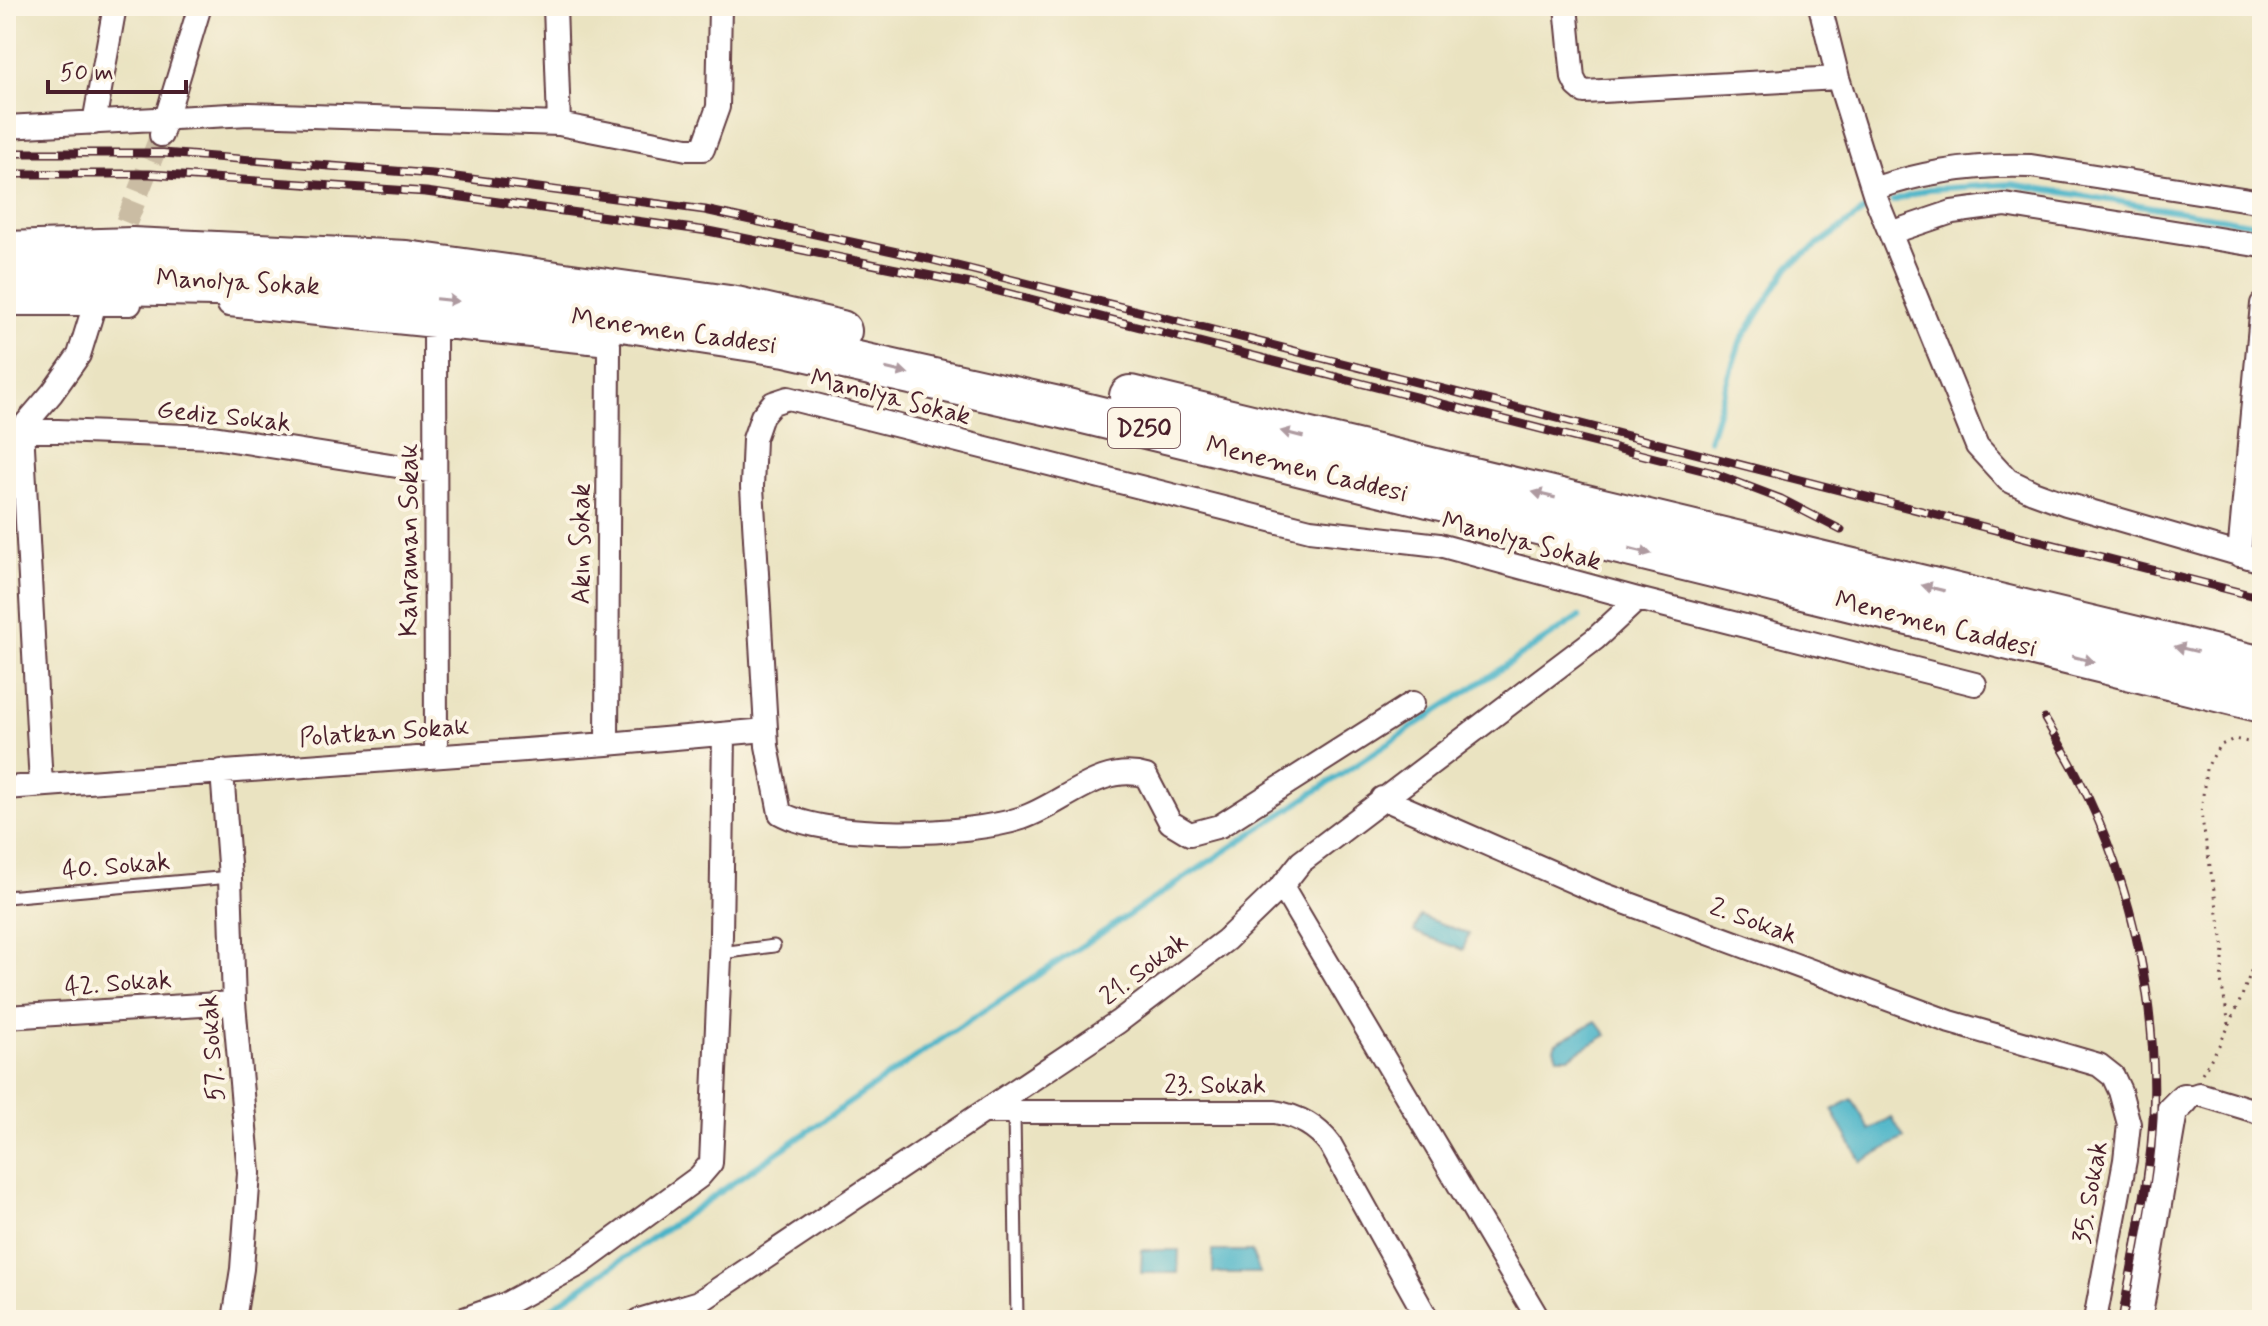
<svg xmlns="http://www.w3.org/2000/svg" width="2268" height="1326" viewBox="0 0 2268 1326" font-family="Mynerve,sans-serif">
	<rect width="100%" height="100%" fill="#fcf5e5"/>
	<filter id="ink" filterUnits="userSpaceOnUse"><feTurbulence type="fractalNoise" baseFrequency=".0125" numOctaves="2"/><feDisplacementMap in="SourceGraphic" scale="16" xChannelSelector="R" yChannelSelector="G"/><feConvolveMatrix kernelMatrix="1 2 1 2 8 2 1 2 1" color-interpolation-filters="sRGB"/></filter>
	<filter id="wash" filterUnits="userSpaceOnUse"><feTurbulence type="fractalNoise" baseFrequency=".006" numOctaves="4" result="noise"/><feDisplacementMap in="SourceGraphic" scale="32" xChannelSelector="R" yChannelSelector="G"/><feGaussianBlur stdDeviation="1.8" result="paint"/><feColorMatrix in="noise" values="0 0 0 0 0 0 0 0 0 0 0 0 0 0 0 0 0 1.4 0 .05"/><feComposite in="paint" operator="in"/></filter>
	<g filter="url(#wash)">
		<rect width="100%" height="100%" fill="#eae3c1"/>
		<path fill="#4ab4c8" stroke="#4a6a7a" stroke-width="2" d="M1420,916L1469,934L1463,950L1414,932Z
			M1596,1021L1607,1035L1569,1057H1557L1554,1048L1556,1043Z
			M1852,1099L1870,1130L1892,1117L1904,1138L1861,1162L1832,1110Z
			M1142,1250H1179L1178,1273H1141Z
			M1213,1251H1251L1260,1273H1213Z"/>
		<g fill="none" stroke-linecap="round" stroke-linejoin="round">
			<path stroke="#4ab4c8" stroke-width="6" d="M1893,201L1929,189L2012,184L2262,225
				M1709,440L1740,342L1789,266L1864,211
				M534,1320L949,1034L1579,617"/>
		</g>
	</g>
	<g filter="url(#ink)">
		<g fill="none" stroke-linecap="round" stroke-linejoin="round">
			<path stroke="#cabca3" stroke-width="22" stroke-dasharray="22 11" stroke-linecap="butt" d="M114,253L161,135"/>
			<g stroke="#623c42" stroke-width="15">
				<path id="lane" d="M6,897L230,877
					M721,953L774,946
					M1014,1112L1017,1320"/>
			</g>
			<g stroke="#623c42" stroke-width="26">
				<path id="street" d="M555,6L559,124
					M1566,6L1573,78L1577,86L1584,92L1838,78
					M1820,6L1838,78L1875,196L1977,446L2008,480L2033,492L2066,504L2262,561
					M94,123L115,6
					M6,127L249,114L559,124L687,149H703L718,107L720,6
					M161,135L200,6
					M1873,189C1925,171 1976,164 2031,166L2262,202
					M1890,233L1952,212L2005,205L2262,246
					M6,304H130
					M229,305L609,344L607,744
					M435,326L436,755
					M6,429L213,437L435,472
					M2239,555L2262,304
					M1413,703L1220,826L1190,834L1170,822L1146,776C1101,762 1062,805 1022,818C968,836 829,840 780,813L767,746L752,487L754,439L762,416L773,403L788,398L1310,530L1439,545L1638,599L1975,684
					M222,771L230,877L234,1003L249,1173L242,1269L234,1320
					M41,785L22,428L52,393L79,355L97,297
					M6,788L607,744L766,730
					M1382,798L1597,892L1950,1022L2099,1065L2113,1076L2120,1091L2129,1124L2125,1160L2095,1320
					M1282,886L1539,1320
					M6,1017L234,1003
					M2184,1099L2199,1094L2262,1113
					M984,1112H1275C1297,1116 1316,1125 1330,1144L1428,1320
					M461,1320L506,1304L580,1264L699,1177L711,1163L721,935L724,734
					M639,1320L699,1302L1118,1022L1226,940L1282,886L1301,862L1595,639L1638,599"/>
			</g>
			<g stroke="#623c42" stroke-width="34">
				<path id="secondary" d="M2136,1320L2172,1111L2184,1099"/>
			</g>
			<g stroke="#623c42" stroke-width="44">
				<path id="highway" d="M6,252L132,248L406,261L736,307L841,331
					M6,282L267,287L441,299L609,319L786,346L1063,408L1278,460L2262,702
					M1130,396L2262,667"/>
			</g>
			<path stroke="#623c42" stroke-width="3" stroke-dasharray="2 6" stroke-linecap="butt" d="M2229,1024L2221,981L2224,949L2201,813L2206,769L2219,746L2234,739L2262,745
				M2202,1073C2230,1032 2248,984 2262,937"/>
			<use href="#lane" stroke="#fff" stroke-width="11"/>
			<use href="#street" stroke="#fff" stroke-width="22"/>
			<use href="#secondary" stroke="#fff" stroke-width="30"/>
			<use href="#highway" stroke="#fff" stroke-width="40"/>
			<g stroke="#4a1f2b" stroke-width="9">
				<path id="rail" d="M6,153H163L433,174L705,210L929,259L1154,315L2262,598
					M6,174H150L426,192L708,231L971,284L1710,472L1781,499L1841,530
					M2045,719C2056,738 2068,757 2078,777C2135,888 2163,1022 2151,1147C2145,1205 2132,1263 2122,1320"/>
			</g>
			<use href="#rail" stroke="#fcf5e5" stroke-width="6" stroke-dasharray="18" stroke-linecap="butt"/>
		</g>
		<defs><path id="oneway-solid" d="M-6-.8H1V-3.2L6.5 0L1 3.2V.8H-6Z" transform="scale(2)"/></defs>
		<g fill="#ae9aa0">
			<use href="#oneway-solid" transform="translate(447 300) rotate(6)"/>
			<use href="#oneway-solid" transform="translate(897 371) rotate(13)"/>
			<use href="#oneway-solid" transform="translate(1292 434) rotate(-166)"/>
			<use href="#oneway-solid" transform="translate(1544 495) rotate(-166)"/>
			<use href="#oneway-solid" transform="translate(1640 551) rotate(14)"/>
			<use href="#oneway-solid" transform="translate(1933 588) rotate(-166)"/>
			<use href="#oneway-solid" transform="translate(2186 649) rotate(-167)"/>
			<use href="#oneway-solid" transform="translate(2083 659) rotate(14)"/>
		</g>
	</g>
	<g text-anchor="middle" stroke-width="8" stroke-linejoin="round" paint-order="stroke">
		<rect fill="#fcf5e5" stroke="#7f5f63" stroke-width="2" x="1108" y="408" width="72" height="40" rx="6"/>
		<g font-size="24" font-weight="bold" fill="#4a1f2b">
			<text x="1144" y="436">D250</text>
		</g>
		<g font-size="26" fill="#4a1f2b" stroke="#fcf5e5">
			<text transform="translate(238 281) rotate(3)" y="9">Manolya Sokak</text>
			<text transform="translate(674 330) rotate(8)" y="9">Menemen Caddesi</text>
			<text transform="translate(891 396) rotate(14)" y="9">Manolya Sokak</text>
			<text transform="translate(224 415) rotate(6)" y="9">Gediz Sokak</text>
			<text transform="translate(1307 468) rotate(14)" y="9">Menemen Caddesi</text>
			<text transform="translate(408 540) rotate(-90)" y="9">Kahraman Sokak</text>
			<text transform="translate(1522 540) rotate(15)" y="9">Manolya Sokak</text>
			<text transform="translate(580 544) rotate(-90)" y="9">Akın Sokak</text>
			<text transform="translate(1936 623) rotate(14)" y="9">Menemen Caddesi</text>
			<text transform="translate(384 731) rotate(-4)" y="9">Polatkan Sokak</text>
			<text transform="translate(116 865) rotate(-5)" y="9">40. Sokak</text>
			<text transform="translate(1754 920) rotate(20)" y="9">2. Sokak</text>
			<text transform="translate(1143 968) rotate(-37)" y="9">21. Sokak</text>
			<text transform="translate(118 982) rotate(-4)" y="9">42. Sokak</text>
			<text transform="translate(211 1048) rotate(-94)" y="9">57. Sokak</text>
			<text x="1215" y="1093">23. Sokak</text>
			<text transform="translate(2089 1192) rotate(-80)" y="9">35. Sokak</text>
		</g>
	</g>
	<rect width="2268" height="1326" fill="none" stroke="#fcf5e5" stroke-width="32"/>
	<path d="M48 80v12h138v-12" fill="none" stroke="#4a1f2b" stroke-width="4"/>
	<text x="60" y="80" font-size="24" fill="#4a1f2b" stroke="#fcf5e5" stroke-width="6" paint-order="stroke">50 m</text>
</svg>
